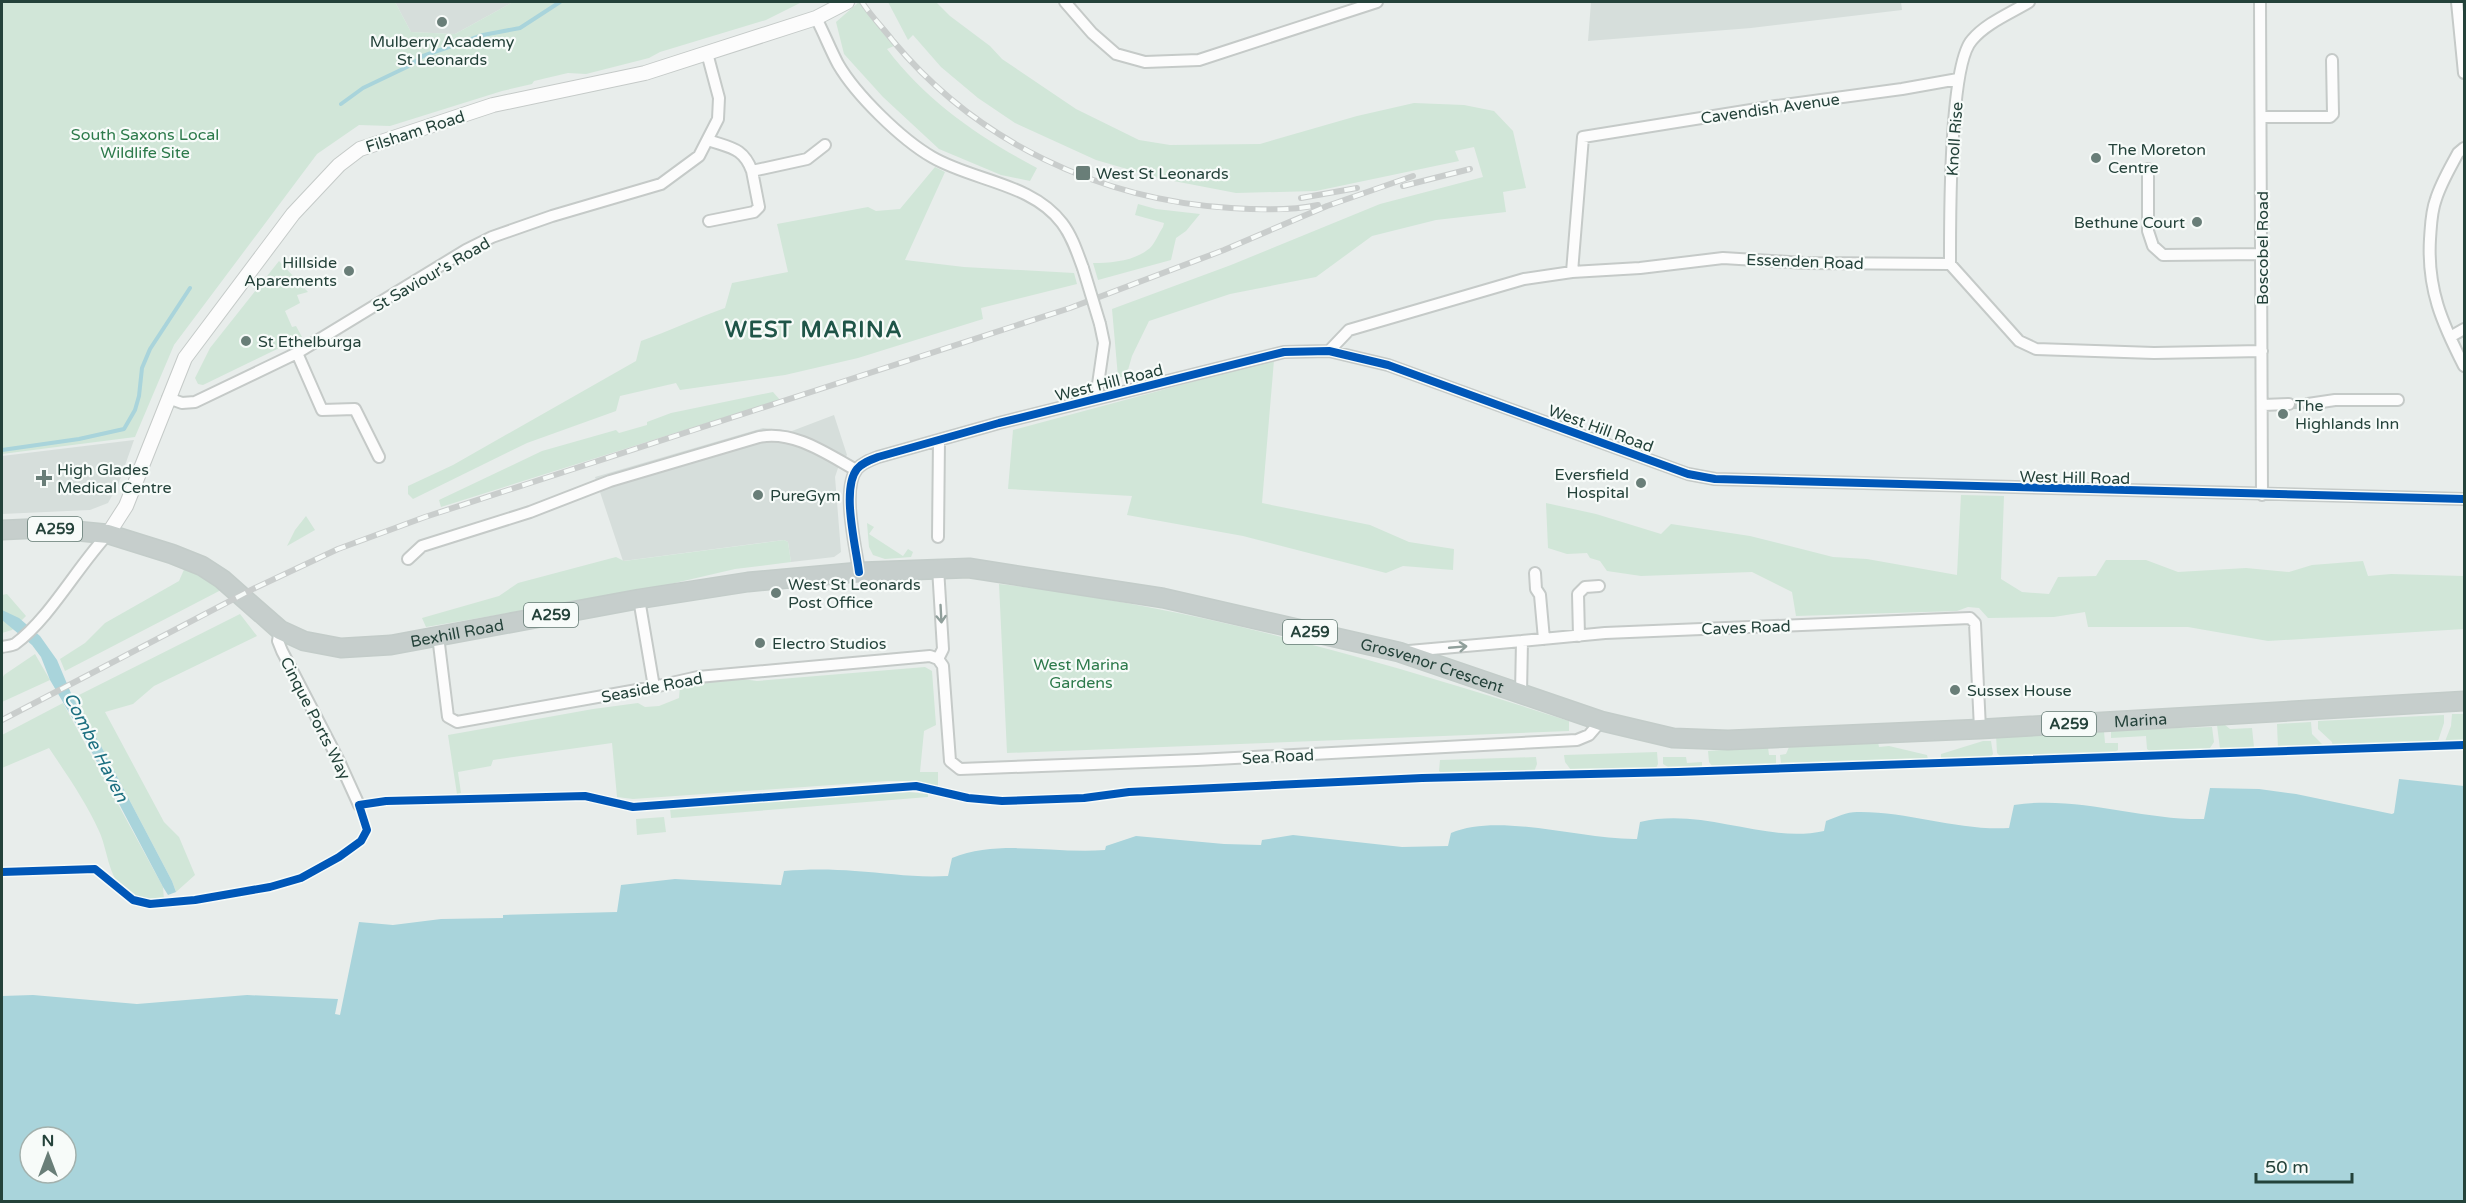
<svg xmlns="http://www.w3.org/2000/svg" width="2466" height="1203" viewBox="0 0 2466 1203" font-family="'Varela Round',sans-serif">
	<rect width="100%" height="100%" fill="#e8edeb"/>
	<path fill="#d6dedb" d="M395,2H513L455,34L411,32Z
		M1591,2H1901L1902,10L1751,28L1588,41Z
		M834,415L847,455L839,465L835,477L841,552L834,557L791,562L788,542L784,540L623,561L595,477L763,428L792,431Z
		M134,440L118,485L108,503L90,510L2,514V456Z"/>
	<path fill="#d1e6d8" d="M2,2H395L411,32L455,34L513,2H802L766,20L660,52L649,58L586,74L568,73L534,81L532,84L502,91L390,126L359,125L317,154L174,345L135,437L2,454Z
		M859,2L894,46L887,49C927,102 979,137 1037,168L1030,181L1001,175L939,149L883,97L844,54L836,22Z
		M888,2H936L950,16L990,46L1002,59L1076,109L1139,140L1170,145L1260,144L1357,116L1414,103L1464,105L1494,111L1513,131L1526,188L1503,192L1506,212L1436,220L1372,236L1316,277L1230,294L1149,321L1132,356L1126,377H1118L1112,309L1231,265L1380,204L1483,177L1474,147L1455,151L1459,161L1316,191L1236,193L1158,178L1096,160L1015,123L978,98L941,67L913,35L908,40Z
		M935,167L945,172L905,260L964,267L1074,273L1077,284L981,308L983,319L858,358L785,375L680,390L676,383L620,396L616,411L527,443L413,499L408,494V486L453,465L636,361L641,341C670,331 696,318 725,308L732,283L788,272L777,224L868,207L876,211L900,209Z
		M1138,204L1156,209L1200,214L1186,231L1176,238L1171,260L1098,280L1093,263C1112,263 1135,261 1150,248C1155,243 1159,233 1163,227L1164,223L1135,215Z
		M279,261L308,292L297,295L300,303L285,311L292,327L296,326L302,337L203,385L198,384L195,378L210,348Z
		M1274,360L1262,503L1370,525L1409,542L1454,549L1453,570L1403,566L1386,573L1243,536L1127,515L1132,496L1008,489L1013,430Z
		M773,392L780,400L441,507L439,500L542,451L616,430L619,433L647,425V422L671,413Z
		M1961,495L2004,496L2001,579L2022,592L2049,594L2058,577L2096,576L2106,560H2146L2178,572L2246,568L2289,572L2312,565L2363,561L2368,576L2391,574L2464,576V629L2268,641L2188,627H2088L2085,612L2054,617L1988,618L1979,608L1968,607L1957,611L1796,616L1792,592L1752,572L1641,576L1607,571L1600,561L1590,558L1587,553L1567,554L1548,548L1546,503L1596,514L1661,534L1671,524L1750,536L1833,557L1867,559L1957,575Z
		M306,516L315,530L287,546L295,530Z
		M867,523L874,527L869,534L903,556L908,549L913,552L911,557L885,559L873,555L869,547Z
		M784,540L788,542L791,562L735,569L649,589L426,627L422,618L499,596L518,583L616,557L624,561Z
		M186,565L223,589L65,671L60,659L85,643L105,623L179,581Z
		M999,584C1194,606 1382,661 1569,721V731L1007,753Z
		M7,594L26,616L12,630L2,633V595Z
		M240,614L257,636L154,686L133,704L105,712L164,822L179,837L195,875L176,892L172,881L101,746L73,698Z
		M35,654L50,680L2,702V679L4,675Z
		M925,667L932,671L936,725L924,731L920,772H938V786L912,781H888L633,799L617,797L612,743L493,760L491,766L458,772L461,793L457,794L448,735L593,709L638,703L645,707L659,706L679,698L680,686L735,678L757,681Z
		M63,703L163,887L164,900C149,902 132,898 121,887C108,873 107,848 99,831C86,802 67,775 49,748L2,768V735Z
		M2452,714H2464V743L2444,744L2451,726Z
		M2444,715V723L2437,744L2333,747L2332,742L2318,729V721Z
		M2311,722L2312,734L2326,748L2278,749L2277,724Z
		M2217,725H2225L2230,729L2252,728L2254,747C2245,753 2230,752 2220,749Z
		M2212,727L2214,742L2208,751L2152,753L2147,749L2146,736L2111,738V730Z
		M2104,731L2105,743H2118V750L2112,754L2000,756L1997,753L1996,735Z
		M1983,741H1991L1993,754L1990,758L1941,759V754Z
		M1878,742L1879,747L1889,746L1927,755L1928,759L1781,763L1780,755L1786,754L1789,747Z
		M1768,747L1769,755H1776V764L1720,766H1712L1709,762L1708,751Z
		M1657,752L1658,764L1656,768L1571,770L1565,762L1564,755Z
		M1536,757L1537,764L1534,772L1444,775L1439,771L1440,760Z
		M1663,757H1686L1687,763L1702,762V766L1668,767L1663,764Z
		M908,792L928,794V797L671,818L670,808Z
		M664,817L666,832L637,835L636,819Z"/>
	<path fill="#a9d4db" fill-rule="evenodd" d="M2,610L19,618L40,636L57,660L73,698L101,746L172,881L176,892L168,895L163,887L88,745L50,680L41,657L32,645L2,620Z
		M2399,779L2464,786V1201H2V996L33,995L137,1004L247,995L338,999L335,1014L340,1015L359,922L393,925L441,919L503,918V915L617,912L621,885L675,879L781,885L784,871C808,869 831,869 855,871C888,873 914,878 948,876L952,858C1000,839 1054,854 1105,850L1106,846L1136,836L1224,844L1261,845L1262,840L1293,835L1402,847L1448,846L1451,833C1499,812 1582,840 1637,839L1640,822C1705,807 1765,844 1824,831L1826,821C1836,817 1847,812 1857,812C1908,811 1958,831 2009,828L2014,805C2078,795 2139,820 2204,819L2210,788L2259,789L2296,794L2392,814L2394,813ZM30,1137H66V1173H30Z"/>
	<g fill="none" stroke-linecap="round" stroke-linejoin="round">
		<path stroke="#a9d4db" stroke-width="4" d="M341,104L363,88L409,66L423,56L483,35L520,28L560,2
			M2,450L79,439L124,429L135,410L139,396L142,368L150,349L190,288"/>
		<path stroke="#c1cbc8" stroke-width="10" stroke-dasharray="10 5" stroke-linecap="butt" d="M2289,404H2308"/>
		<g stroke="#c5cac8" stroke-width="14">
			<path id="minor" d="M1065,2L1092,33L1116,54L1145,62L1199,60L1377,2
				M2260,2L2262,495
				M2457,2L2464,73
				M816,18C824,33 830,49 838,64C856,95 901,139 932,157C973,181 1032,183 1062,223C1072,236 1077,252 1083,268
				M2262,117H2330L2333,114L2332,60
				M708,140C730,148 743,147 752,171L807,159L825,145
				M2464,148L2458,153C2450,168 2441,183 2436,199C2431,212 2431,226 2430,239C2427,289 2442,323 2464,366
				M2148,169V231L2153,246L2163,255L2262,254
				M709,221L754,212L759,207L752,171
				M1950,264C1950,224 1949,65 1972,40C1986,23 2011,13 2029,2
				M1572,272L1583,137L1776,106L1902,89L1958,79
				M2450,337L2464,329
				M1329,351L1349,330L1524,279L1572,272L1640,268L1723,258L1805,263L1950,264L2019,341L2036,349L2154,353L2262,351
				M297,353L322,410L355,409L379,457
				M168,398L182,403L195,402L297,353L466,250L492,237L552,216L661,184L699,156L718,119L719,98L707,53
				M1096,398L1104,343L1100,324
				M2308,404L2335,400H2398
				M2263,405L2289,404
				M938,537L939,440
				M408,559L422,546L530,512L610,481L759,437C794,430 827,454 856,470
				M938,568L943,649L938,659
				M859,572C856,547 841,489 857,469C862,463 870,460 878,457L999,423L1284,352L1329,351L1388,365L1688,474L1715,479L2464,499
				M1535,573L1536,589L1540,595L1544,639
				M639,599L654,687
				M280,630L278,641L282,651L339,761L359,805
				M438,636L448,717L457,722L654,687L698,677L930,656L938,659
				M1579,636L1578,594L1585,587L1599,586
				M1522,641L1605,633L1970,618L1975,623L1980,729
				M2,647C6,646 11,646 15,644C50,618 77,567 108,534
				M1409,651L1522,641L1521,693
				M938,659L943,666L950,761L960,769L1197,760L1577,740L1589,735L1601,721"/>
		</g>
		<g stroke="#c5cac8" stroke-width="16">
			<path id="tertiary" d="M108,534L126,506L185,358L293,214L339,165L360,149L493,105L645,73L816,18L847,2"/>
		</g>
		<g stroke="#c3ccc9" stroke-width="21">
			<g id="trunk">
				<path id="s1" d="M2,530L46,528L108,534L172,554L202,566L222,579L280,630L304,641L341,648L391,645L639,599L748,582L859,572L969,568L1163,598L1399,652L1601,721L1673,738L1728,740L1980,729L2464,701"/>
			</g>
		</g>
		<use href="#minor" stroke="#fcfcfc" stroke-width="10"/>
		<use href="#tertiary" stroke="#fcfcfc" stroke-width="14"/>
		<use href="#trunk" stroke="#c6cecc" stroke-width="18"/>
		<g stroke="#c9cdcc" stroke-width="6">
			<path id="rail" d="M862,2C871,16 883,28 893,41C977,142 1100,200 1231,208C1260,210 1290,211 1318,205
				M1403,186L1470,169
				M1301,198L1357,188
				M2,720L255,588L338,549L425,517L1070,308L1224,250L1327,206L1413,176"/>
		</g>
		<use href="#rail" stroke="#f7fbf9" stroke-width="4" stroke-dasharray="11" stroke-linecap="butt"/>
		<g stroke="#c5cac8" stroke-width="14" stroke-linecap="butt">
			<path id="minor-bridge" d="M1083,268L1100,324"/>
		</g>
		<use href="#minor-bridge" stroke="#fcfcfc" stroke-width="10"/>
		<g stroke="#f7fbf9" stroke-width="11">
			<path id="cycleway" d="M859,572C856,547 841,489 857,469C862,463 870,460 878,457L999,423L1284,352L1329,351L1388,365L1688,474L1715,479L2464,499
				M2,872L95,869L133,900L150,904L195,900L270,887L301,878L339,857L361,841L367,830L359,805L386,801L585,796L633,807L916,786L968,798L1002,801L1084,798L1129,792L1422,778L1678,772L2464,745"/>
		</g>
		<use href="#cycleway" stroke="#0057b8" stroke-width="8"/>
	</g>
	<defs><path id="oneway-shaft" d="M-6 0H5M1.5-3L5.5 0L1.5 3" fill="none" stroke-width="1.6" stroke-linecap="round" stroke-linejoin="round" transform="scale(1.5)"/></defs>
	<g stroke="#909f9b">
		<use href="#oneway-shaft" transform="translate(941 614) rotate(87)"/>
		<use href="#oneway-shaft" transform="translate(1458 647) rotate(-5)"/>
	</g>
	<g fill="#697e78" stroke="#f7fbf9" stroke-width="2">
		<circle cx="442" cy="22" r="6"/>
		<circle cx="2096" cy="158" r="6"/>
		<rect x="1075" y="165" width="16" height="16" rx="3"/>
		<circle cx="2197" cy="222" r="6"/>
		<circle cx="349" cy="271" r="6"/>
		<circle cx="246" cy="341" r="6"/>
		<circle cx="2283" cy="414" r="6"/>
		<path d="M41 469h6v6h6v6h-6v6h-6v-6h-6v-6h6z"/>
		<circle cx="1641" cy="483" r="6"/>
		<circle cx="758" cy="495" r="6"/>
		<circle cx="776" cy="593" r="6"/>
		<circle cx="760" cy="643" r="6"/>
		<circle cx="1955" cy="690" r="6"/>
	</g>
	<g text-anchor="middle" stroke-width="4.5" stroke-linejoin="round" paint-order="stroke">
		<g fill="#f7fbf9" stroke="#637a73" stroke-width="1.5">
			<rect x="28" y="517" width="54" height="24" rx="4.5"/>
			<rect x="524" y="603" width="54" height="24" rx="4.5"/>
			<rect x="1283" y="620" width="54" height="24" rx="4.5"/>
			<rect x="2042" y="712" width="54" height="24" rx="4.5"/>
		</g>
		<g font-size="15" font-weight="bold" fill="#24423a">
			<text x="55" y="534">A259</text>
			<text x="551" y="620">A259</text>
			<text x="1310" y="637">A259</text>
			<text x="2069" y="729">A259</text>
		</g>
		<g font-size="16" fill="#24423a" stroke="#f7fbf9" text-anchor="start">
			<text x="442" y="47" text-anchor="middle">Mulberry Academy<tspan x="442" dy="18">St Leonards</tspan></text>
			<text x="2108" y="155">The Moreton<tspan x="2108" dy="18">Centre</tspan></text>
			<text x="1096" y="179">West St Leonards</text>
			<text x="2185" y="228" text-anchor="end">Bethune Court</text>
			<text x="337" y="268" text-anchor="end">Hillside<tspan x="337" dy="18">Aparements</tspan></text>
			<text x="258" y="347">St Ethelburga</text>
			<text x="2295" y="411">The<tspan x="2295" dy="18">Highlands Inn</tspan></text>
			<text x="57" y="475">High Glades<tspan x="57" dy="18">Medical Centre</tspan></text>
			<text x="1629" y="480" text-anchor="end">Eversfield<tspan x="1629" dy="18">Hospital</tspan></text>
			<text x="770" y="501">PureGym</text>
			<text x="788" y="590">West St Leonards<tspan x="788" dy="18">Post Office</tspan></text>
			<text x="772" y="649">Electro Studios</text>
			<text x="1967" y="696">Sussex House</text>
		</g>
		<g font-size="16" fill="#24423a" stroke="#f7fbf9">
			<text transform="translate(1770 108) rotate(-8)" y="6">Cavendish Avenue</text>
			<text transform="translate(415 131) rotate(-18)" y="6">Filsham Road</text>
			<text transform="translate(1954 139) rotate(-86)" y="6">Knoll Rise</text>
			<text transform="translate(2262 248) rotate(-90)" y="6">Boscobel Road</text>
			<text transform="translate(1805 261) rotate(2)" y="6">Essenden Road</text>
			<text transform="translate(431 274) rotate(-30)" y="6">St Saviour's Road</text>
			<text transform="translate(1109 382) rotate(-14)" y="6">West Hill Road</text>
			<text transform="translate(1601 428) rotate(20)" y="6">West Hill Road</text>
			<text transform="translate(2075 477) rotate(1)" y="6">West Hill Road</text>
			<text transform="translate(1746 627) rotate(-2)" y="6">Caves Road</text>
			<text dy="6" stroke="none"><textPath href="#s1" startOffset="488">Bexhill Road</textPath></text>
			<text dy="6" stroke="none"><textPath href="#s1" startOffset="1479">Grosvenor Crescent</textPath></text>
			<text transform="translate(652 687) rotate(-11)" y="6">Seaside Road</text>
			<text transform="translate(316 718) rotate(63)" y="6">Cinque Ports Way</text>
			<text dy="6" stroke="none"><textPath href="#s1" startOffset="2199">Marina</textPath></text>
			<text transform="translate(1278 756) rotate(-3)" y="6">Sea Road</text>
		</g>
		<g font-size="16" fill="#2d7a4b" stroke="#f7fbf9">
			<text x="145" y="140">South Saxons Local<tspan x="145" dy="18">Wildlife Site</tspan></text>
			<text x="1081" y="670">West Marina<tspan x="1081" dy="18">Gardens</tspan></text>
		</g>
		<g font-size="18" font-style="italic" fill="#1c6f80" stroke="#f7fbf9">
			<text transform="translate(96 747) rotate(63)" y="6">Combe Haven</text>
		</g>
		<g font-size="22" font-weight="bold" letter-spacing="1.5" fill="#1f5548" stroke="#f7fbf9">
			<text x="814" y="337">WEST MARINA</text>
		</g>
	</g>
	<rect width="2466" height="1203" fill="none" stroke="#24423a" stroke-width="6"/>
	<g transform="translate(48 1155)"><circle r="28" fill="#f7fbf9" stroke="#a3b1ad" stroke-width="1.5"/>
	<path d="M0-4.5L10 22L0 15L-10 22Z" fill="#697e78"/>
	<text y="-9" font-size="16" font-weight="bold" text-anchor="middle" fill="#24423a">N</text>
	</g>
	<path d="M2256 1173v9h96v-9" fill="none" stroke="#24423a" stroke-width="3"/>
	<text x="2265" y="1173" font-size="18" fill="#24423a" stroke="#f7fbf9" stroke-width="4.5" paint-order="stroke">50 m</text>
</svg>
